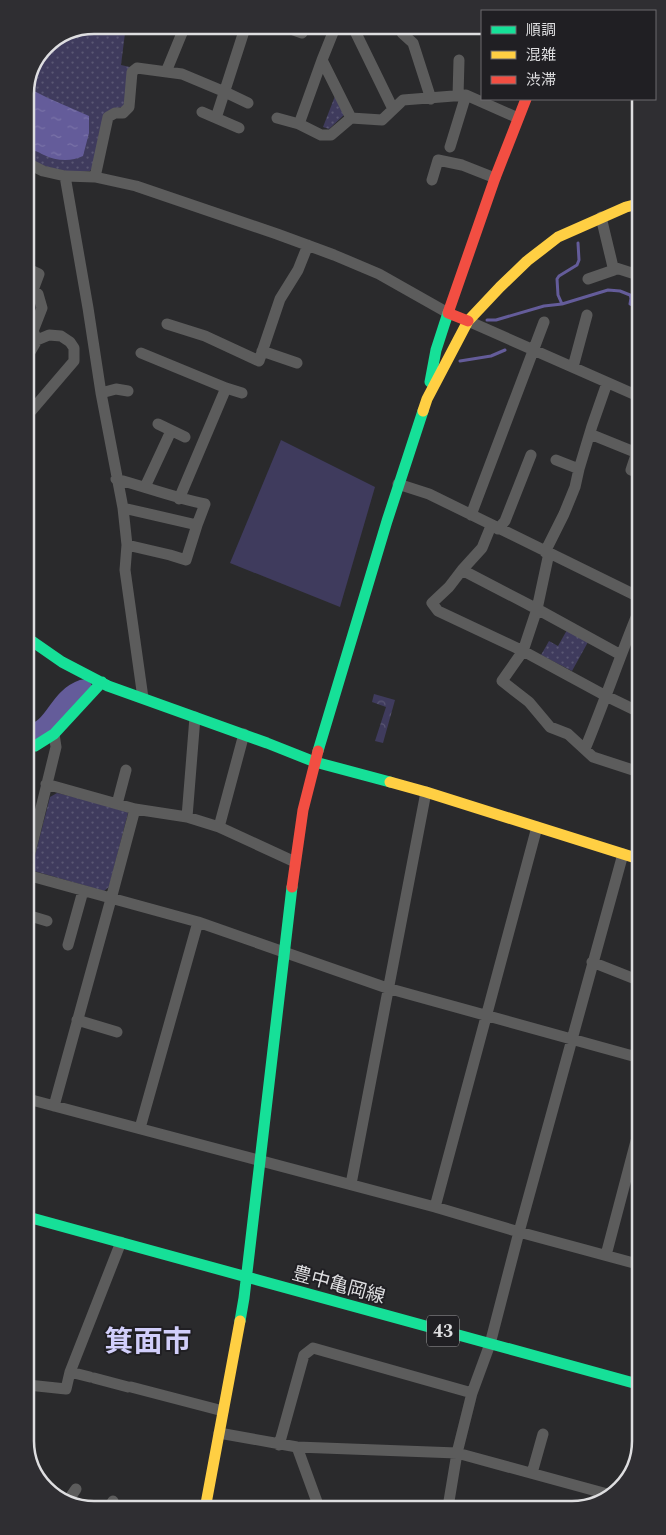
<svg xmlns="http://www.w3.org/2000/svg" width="666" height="1535" viewBox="0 0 666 1535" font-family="Spectral,'Noto Sans JP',serif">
	<defs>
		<pattern id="grass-dots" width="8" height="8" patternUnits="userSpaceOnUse" patternTransform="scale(1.25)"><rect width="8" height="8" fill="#3f3b5d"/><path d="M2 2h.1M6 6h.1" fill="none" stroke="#5a5774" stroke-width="1.8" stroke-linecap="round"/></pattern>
		<pattern id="forest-crowns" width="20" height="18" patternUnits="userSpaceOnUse" patternTransform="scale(1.25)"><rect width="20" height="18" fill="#3f3b5d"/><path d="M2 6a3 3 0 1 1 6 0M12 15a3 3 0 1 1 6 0" fill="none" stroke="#5a5774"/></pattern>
		<pattern id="water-ripples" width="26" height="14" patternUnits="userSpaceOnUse" patternTransform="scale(1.25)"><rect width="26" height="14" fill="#645c9a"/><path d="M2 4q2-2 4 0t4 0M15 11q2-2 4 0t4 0" fill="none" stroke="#7a73a8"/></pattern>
	</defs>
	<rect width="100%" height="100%" fill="#2a2a2c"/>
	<path fill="url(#grass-dots)" d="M94,25H126L121,65L130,67L127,106L117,108L97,161L90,171C66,174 47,168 25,158V89L45,45Z
		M337,91L345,114L329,129L323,127Z
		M567,630L588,642L572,671L541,655L549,641L558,646Z
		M57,793L125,809L128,813L109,887L104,891L34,871L32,867L50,797Z"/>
	<path fill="url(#forest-crowns)" d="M374,694L395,700L383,743L375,741L386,707L372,702Z"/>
	<path fill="#3f3b5d" d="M281,440L375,487L340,607L230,563Z"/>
	<path fill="url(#water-ripples)" d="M26,87L48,98L89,116V133L83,156C71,162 56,161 44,155C39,153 38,151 33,151L25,142V89Z"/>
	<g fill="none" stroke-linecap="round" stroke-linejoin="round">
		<path stroke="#645c9a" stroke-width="3" d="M562,304L558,295L557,279L559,276L577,265L579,260L578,243
			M487,320H496L544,306L562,304L608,290L620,291L630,295L631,298L630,304L638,308
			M460,361L491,356L505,350"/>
		<path stroke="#645c9a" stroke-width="19" d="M27,735C57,729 55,699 83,689"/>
		<path stroke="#5c5c5c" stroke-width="11" d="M280,25L302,33
			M352,25L393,109
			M402,33L413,43L431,99
			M322,60L351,118
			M166,72L182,33V25
			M458,96L459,60
			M202,112L239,128
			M216,118L246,25
			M277,118L299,124L321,135H331L351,118L382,120L403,100L466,95L518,118
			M299,124L322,60L336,25
			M450,147L466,95
			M25,162L43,171L65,176L95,177L136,186L277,234L334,255L379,274L448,313
			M65,176L88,308L101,393L123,508L127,545L125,570L143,698
			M95,177L108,117L115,113H123L129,107L132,72L137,68L182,74L225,92L248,103
			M432,180L438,160L462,165L495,178
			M601,217L613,267L638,275
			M26,268L39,274L33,290L38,294L42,308L33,331L37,340
			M588,279L614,270
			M468,321L638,396
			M167,324L205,336L259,361L280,299L298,270L308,245
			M262,351L297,363
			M141,353L226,388L242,393
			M26,359L37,340L49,335L61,336L70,342L74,348V361L26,417
			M573,367L587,315
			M101,393L116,389L128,391
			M158,424L185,437
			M590,434L637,453
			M638,449L631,470L638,473
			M556,460L579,469
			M116,479C146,487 175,498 205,504L197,525L186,560L170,555L127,545
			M398,484L429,494L639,597
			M145,487L171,431
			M179,499L226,388
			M123,508L197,525
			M471,515L544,322
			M491,526L482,548L462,570L449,587L432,603L438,611L523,651L606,696L639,712
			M498,529L505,521L531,455
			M545,552L564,514L575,487L579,469L592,426L607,383
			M549,553L537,609L523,651L502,681L529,702L550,727L568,734L593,757L639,772
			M462,570L537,609L621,655
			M585,749C604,703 620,656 639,610
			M46,784L135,809L187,817L219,827L295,862
			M117,804L126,770
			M187,817L195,717
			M219,827L244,734
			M27,865L56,747L54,734
			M27,875L198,922L387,988L640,1058
			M27,915L47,921
			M68,945L83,891
			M592,962L640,981
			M77,1020L117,1032
			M28,1099L435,1207L519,1232L641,1265
			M54,1106L111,899L135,809
			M140,1128L198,922
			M351,1184L426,792
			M435,1207L537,827
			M606,1255L640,1126
			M70,1372L90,1377
			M94,1378L128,1387
			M28,1385L66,1389L70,1372L121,1242
			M131,1387L223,1411
			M219,1433L297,1447L457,1453L611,1495
			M279,1445L304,1355L313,1348L472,1393
			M297,1447L317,1502L318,1508
			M532,1473L543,1434
			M67,1502L76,1489
			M448,1507L457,1453L472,1393L490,1344L519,1232L623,854
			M108,1510L113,1501"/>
		<path stroke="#16e098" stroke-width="11" d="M430,382L436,350L448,313
			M26,637L62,662L108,686L267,743L315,762L390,782
			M27,746H35L54,734L102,682
			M318,751L387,521L423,411
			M28,1217L641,1385
			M240,1321L244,1298L292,887"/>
		<path stroke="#ffcf43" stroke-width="11" d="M423,411L427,399L468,321L500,287L527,261L558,237L626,207L638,204
			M390,782L426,792L639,859
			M205,1509L240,1321"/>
		<path stroke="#f24e42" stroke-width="11" d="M468,321L448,313L495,178L526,99
			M292,887L303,810L318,751"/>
	</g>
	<g text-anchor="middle" stroke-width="4" stroke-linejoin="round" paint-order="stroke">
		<rect fill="#201f23" stroke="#a5a5a7" stroke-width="1" x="427" y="1315.5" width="32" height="31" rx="4"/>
		<g font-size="18" font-weight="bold" fill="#dedee0">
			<text x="443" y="1337">43</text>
		</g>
		<g font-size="19" fill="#dedee0" stroke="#201f23">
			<text transform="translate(339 1284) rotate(15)" y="7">豊中亀岡線</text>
		</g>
		<g font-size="29" font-weight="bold" fill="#d1cefa" stroke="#201f23">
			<text x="148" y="1351">箕面市</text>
		</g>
	</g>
	<path d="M0 0H666V1535H0ZM94 34H572A60 60 0 0 1 632 94V1441A60 60 0 0 1 572 1501H94A60 60 0 0 1 34 1441V94A60 60 0 0 1 94 34Z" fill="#2f2e32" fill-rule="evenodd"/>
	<path fill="none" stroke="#dedee0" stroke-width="2.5" d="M94 34H572A60 60 0 0 1 632 94V1441A60 60 0 0 1 572 1501H94A60 60 0 0 1 34 1441V94A60 60 0 0 1 94 34Z"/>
	<rect x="481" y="10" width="175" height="90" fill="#201f23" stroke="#6c6b6f"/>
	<rect x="491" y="26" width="25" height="8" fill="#16e098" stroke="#6c6b6f"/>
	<text x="526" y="35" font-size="15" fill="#dedee0">順調</text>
	<rect x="491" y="51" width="25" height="8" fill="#ffcf43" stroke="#6c6b6f"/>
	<text x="526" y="60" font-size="15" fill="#dedee0">混雑</text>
	<rect x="491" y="76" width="25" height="8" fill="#f24e42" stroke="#6c6b6f"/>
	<text x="526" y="85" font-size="15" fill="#dedee0">渋滞</text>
</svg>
